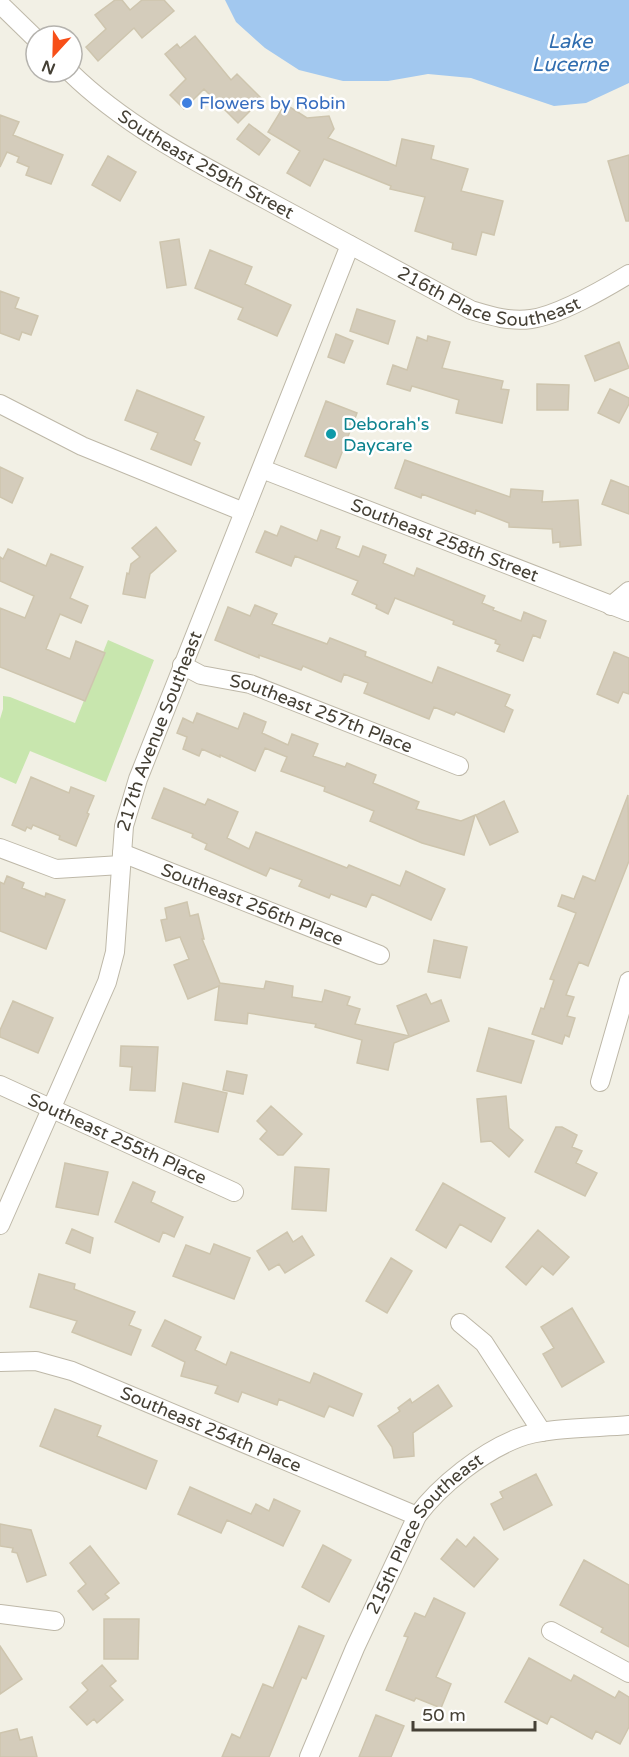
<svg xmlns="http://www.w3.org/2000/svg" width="629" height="1757" viewBox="0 0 629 1757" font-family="'Varela Round',sans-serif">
	<rect width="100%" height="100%" fill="#f2f0e5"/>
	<path fill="#c8e6ae" d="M108,640L154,660L106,782L30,751L16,784L0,777V719L3,709V696L10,697L75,723Z"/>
	<path fill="#a2c8ef" d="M225,0H629V83L586,103L554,106L471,78L428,74L388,81H343L299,70L265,48L236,22Z"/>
	<path fill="#d4ccbb" stroke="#cec5ae" stroke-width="1.5" d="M115,0H122L130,10L142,0H164L174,11L142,38L134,28L98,61L86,47L106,29L95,15Z
		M195,36L231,80L237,74L262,99L238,123L204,89L184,109L170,95L186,79L165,54L177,44L180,48Z
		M285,104L307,118L329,116L334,129L328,138L396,166L402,139L434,146L431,159L468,169L461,191L503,201L494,235L482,232L476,255L452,249L453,243L415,231L425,197L390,189L391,186L324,159L310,186L287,173L300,151L268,132Z
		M0,115L19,122L13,135L63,155L51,184L26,175L29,167L17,162L19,157L7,152L0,167Z
		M249,124L270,140L259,155L237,139Z
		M629,155V221H626L608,161Z
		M108,156L136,172L120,201L92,185Z
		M179,239L186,285L167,288L160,242Z
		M210,250L252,267L245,284L291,305L277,336L238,319L243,308L195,288Z
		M0,291L19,298L15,308L38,316L31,335L22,332L19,340L0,333Z
		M357,309L395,321L388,344L350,331Z
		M336,334L353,341L344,363L328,357Z
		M428,336L450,342L442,368L503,381L501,389L509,390L502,423L456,413L459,400L412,386L410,391L387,384L393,365L407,370L417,337L427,341Z
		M619,342L629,368L595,381L585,356Z
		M537,384L569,385L568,410H537Z
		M610,389L629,398V404L619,423L598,413Z
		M137,390L204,417L194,440L200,443L191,465L151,449L158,433L125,420Z
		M326,401L357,413L336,468L305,456Z
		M405,460L510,497L511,489L543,491L542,502L578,500L581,545L560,547V542L553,543L552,529L509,527V523L476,510L475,514L422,494L421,498L395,488Z
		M0,467L23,478L12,503L0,497Z
		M611,480L629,487V514L602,504Z
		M281,526L317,541L321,530L340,537L336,548L359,557L363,546L386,555L383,563L414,576L417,568L485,596L482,603L494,608L493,610L521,621L524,612L546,621L540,638L533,635L523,661L497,651L500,645L495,643L496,640L453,624L454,621L395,598L388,614L376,608L377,605L352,594L358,581L295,556L291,566L256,552L265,531L277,536Z
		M156,527L176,551L150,574L145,598L123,594L127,573L129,574L131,564L140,557L132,548Z
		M8,549L46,566L51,554L83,567L70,598L88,606L81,623L60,614L46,649L70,659L76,641L105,653L85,701L0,667V608L25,618L34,596L0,581V557L3,559Z
		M255,605L277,614L272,624L327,644L330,638L366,652L365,656L432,683L438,667L510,695L505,706L513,710L504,732L456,712L454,715L434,707L429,719L364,693L368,683L344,674L341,682L303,666L301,670L259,655V658L215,640L228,607L250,616Z
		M614,652L629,658V694L623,692L618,703L597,694Z
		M197,713L238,729L244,713L266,722L262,733L288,745L292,734L318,744L313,756L345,767L347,763L376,775L373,783L419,802L416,809L461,821L475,815L464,855L422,843L370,821L374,811L324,791L325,787L281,771L287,757L265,748L255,771L220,755V757L202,749L199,756L183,749L187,737L177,733L183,718L193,723Z
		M31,777L69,793L71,787L94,796L87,813L89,814L76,846L59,839L60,836L33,825L31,829L27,827L25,831L12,825Z
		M164,788L205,805L208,799L238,812L227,838L249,849L256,832L347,868L349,865L400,886L406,871L445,889L431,920L372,894L366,907L331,894L329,898L299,886L302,880L270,868L266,876L205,849L207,844L192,837L193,834L152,818Z
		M628,795L629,861L588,966L579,962L566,995L574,997L567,1016L575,1018L569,1037L565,1035L562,1044L532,1034L541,1008L544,1009L554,980L550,979L576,913L558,906L562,895L574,899L583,876L595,881Z
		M504,801L518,832L490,845L476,815Z
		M7,876L24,883L22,888L45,897L46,893L65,900L46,949L0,931V882L4,884Z
		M187,902L190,916L198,914L204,939H202L220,983L264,989L266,981L293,986L292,997L322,1002L325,990L350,997L347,1005L360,1009L355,1024L409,1036L397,1006L426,994L431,1004L441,1000L449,1021L394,1043L388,1070L357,1063L362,1040L315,1027L316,1024L248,1013L247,1024L215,1020L219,986L188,999L174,965L189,959L180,937L166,941L161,920L167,919L165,908Z
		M434,940L467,947L460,978L428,972Z
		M13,1001L53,1018L38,1053L0,1037V1030Z
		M489,1028L534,1041L521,1083L477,1071Z
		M121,1046L158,1047L155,1091L130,1090L132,1067L120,1066Z
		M227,1071L247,1075L243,1094L223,1090Z
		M183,1083L227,1093L218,1132L175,1122Z
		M506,1096L509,1128L523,1140L509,1157L491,1141L481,1142L477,1099Z
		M271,1106L302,1134L283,1155H278L260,1139L267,1131L257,1121Z
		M556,1127H562L577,1135L572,1147L582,1151L576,1163L597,1173L585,1196L535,1172Z
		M65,1163L108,1172L98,1215L56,1207Z
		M295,1167L329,1169L326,1211L292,1209Z
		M133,1182L155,1192L151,1202L183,1217L174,1237L163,1232L159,1242L115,1222Z
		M443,1183L505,1218L491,1242L460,1224L446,1248L416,1230Z
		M72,1229L93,1238L90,1253L66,1243Z
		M538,1230L569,1257L553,1275L542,1266L526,1285L506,1267Z
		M287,1232L293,1242L302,1236L314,1255L285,1273L279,1264L269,1270L257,1251Z
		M214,1244L250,1258L234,1299L173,1276L186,1245L210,1254Z
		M391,1258L412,1271L387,1313L366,1301Z
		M39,1274L75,1284L74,1289L135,1312L129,1325L141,1330L131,1355L72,1332L77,1321L30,1307Z
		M572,1308L604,1362L562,1387L543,1354L554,1348L541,1327Z
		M165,1320L201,1337L195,1350L226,1365L231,1352L310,1383L314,1373L362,1394L353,1416L329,1406L324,1417L279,1399L277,1405L242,1392L238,1402L215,1393L218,1386L181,1376L185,1362L152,1346Z
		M438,1385L452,1406L413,1433L414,1456L394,1458L392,1447L378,1426L400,1411L398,1408L410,1399L412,1403Z
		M55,1409L101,1426L97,1436L157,1461L146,1489L40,1446Z
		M536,1474L552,1505L504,1530L491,1504L503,1498L500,1492Z
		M190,1487L251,1514L256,1504L269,1511L274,1499L300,1511L283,1546L227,1520L221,1533L178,1514Z
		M0,1524L31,1530L46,1575L27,1582L17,1553L12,1552L13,1548L0,1546Z
		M474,1537L498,1559L474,1587L441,1559L457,1539L466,1547Z
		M323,1545L351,1560L329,1602L302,1587Z
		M90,1546L119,1583L105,1594L109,1598L93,1610L78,1591L86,1584L70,1563Z
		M584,1560L629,1585V1647L601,1632L603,1628L560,1605Z
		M434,1598L465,1613L436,1677L451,1684L441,1708L416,1698L414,1701L386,1690L408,1637L404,1636L415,1613L425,1617Z
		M104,1619H139L138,1659H104Z
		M299,1626L324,1636L306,1679L302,1677L269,1757H222L232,1734L240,1738L263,1684L273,1688Z
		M0,1646L22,1679L0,1694Z
		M529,1658L571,1681L574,1675L615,1698L619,1691L629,1697V1727L620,1744L596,1731L592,1739L551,1716L547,1724L505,1702Z
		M102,1665L116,1681L110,1686L123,1700L97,1723L94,1719L87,1725L70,1707L88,1690L82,1683Z
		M376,1715L404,1726L391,1757H359Z
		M17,1729L20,1740L32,1737L37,1757H0V1733Z"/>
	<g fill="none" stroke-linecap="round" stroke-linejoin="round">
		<g stroke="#beb8a8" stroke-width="20">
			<g id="minor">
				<path d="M0,4L36,39"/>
				<path id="s1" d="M70,72C124,125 194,161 261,197C331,235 401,272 471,310C491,316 510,322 531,319C560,315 604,289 629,274"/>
				<path d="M0,404L82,446L244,512"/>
				<path id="s2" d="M262,469L629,612"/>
				<path d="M611,606L629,591"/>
				<path id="s3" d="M182,665L201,675L250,684L459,766"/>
				<path d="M0,848L56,869L121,865"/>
				<path id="s4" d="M122,853L380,955"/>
				<path d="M600,1082L629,981"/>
				<path id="s5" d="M0,1085L234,1192"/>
				<path id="s6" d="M0,1225L107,982L115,952L124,826L138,779L350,245"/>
				<path d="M460,1323L484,1343L542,1432"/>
				<path id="s7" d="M0,1362L36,1361L72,1371L417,1516"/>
				<path d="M0,1614L55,1621"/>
				<path d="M551,1631L629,1673"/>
				<path id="s8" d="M309,1757L355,1648L417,1516C440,1485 482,1452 518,1438C545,1427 599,1428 629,1425"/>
			</g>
		</g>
		<use href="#minor" stroke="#fff" stroke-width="18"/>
	</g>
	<circle fill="#3f7fe0" stroke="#fff" stroke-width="2" cx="187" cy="103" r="6"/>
	<circle fill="#0f9aa8" stroke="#fff" stroke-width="2" cx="331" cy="434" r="6"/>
	<g text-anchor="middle" stroke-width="5" stroke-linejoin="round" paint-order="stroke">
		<g font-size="18" fill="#366cbe" stroke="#fff" text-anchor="start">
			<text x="199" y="109">Flowers by Robin</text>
		</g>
		<g font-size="18" fill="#454035" stroke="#fff">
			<text dy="6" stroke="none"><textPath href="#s1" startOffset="165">Southeast 259th Street</textPath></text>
			<text dy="6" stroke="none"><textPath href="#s1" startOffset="483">216th Place Southeast</textPath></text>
			<text dy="6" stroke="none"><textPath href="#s2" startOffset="196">Southeast 258th Street</textPath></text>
			<text dy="6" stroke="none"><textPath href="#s3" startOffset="148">Southeast 257th Place</textPath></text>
			<text dy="6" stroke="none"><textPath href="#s6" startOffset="524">217th Avenue Southeast</textPath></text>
			<text dy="6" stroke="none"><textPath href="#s4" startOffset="140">Southeast 256th Place</textPath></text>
			<text dy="6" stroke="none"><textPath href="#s5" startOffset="129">Southeast 255th Place</textPath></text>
			<text dy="6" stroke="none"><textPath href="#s7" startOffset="224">Southeast 254th Place</textPath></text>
			<text dy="6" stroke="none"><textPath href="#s8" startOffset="254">215th Place Southeast</textPath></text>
		</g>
		<g font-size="18" fill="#0d838f" stroke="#fff" text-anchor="start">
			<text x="343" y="430">Deborah's<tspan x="343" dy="21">Daycare</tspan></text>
		</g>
		<g font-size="20" font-style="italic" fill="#306daf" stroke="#fff">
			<text x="570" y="48">Lake<tspan x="570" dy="23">Lucerne</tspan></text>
		</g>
	</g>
	<g transform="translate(54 54) rotate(202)"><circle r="28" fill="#ffffff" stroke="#b5b3ae" stroke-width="1.5"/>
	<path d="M0-4.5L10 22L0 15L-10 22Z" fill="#f74f18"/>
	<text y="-9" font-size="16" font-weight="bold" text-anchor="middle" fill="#454035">N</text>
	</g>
	<path d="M413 1721v9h122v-9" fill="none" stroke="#454035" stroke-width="3"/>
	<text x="422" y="1721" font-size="18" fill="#454035" stroke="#ffffff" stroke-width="4.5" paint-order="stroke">50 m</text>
</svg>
